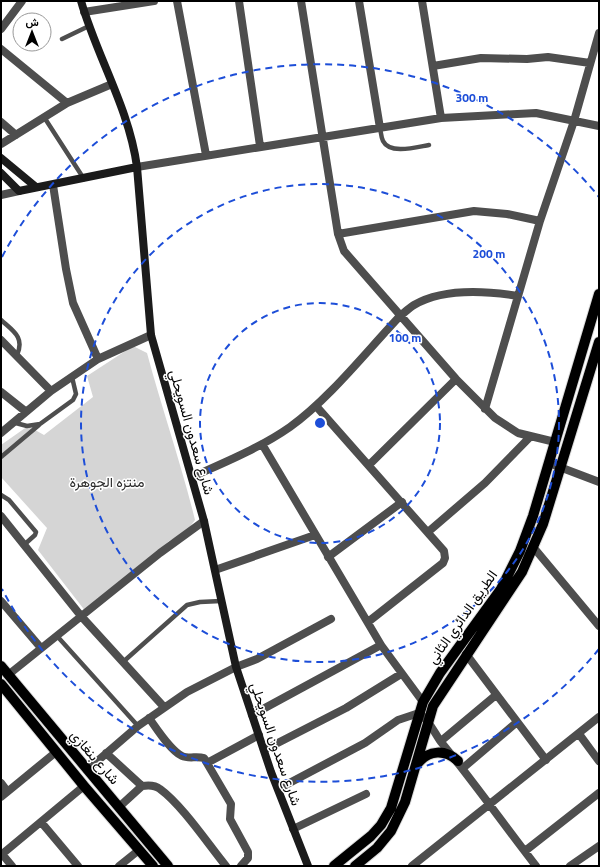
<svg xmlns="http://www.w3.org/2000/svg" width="600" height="867" viewBox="0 0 600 867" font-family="'Titillium Web',Vazirmatn,sans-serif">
	<rect width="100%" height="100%" fill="#fff"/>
	<path fill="#d5d5d5" d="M133,346L147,353C162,409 181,463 195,520L186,532L169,541L86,612L38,550L47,528L1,477V445L28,426L44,435L93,397L87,376Z"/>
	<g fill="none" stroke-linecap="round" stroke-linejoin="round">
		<g stroke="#dbdbdb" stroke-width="12">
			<path id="primary" d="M1,666L168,866
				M1,684L84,786L153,866
				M418,763C429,750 445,749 458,761
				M334,866L371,836L381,825L391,808L423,702L440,673L501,589L520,551L533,516L599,294
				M355,866L377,848L391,831L405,802L433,706L522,572L543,524L599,342"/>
		</g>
		<path stroke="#4e4e4e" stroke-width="4.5" d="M62,39L89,26
			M44,117L84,179
			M380,128C381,132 381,137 383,141C390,155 417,147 429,145
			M1,320C13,331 25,337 17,355
			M12,422L27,426L40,424L73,400L76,394L72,377
			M1,457L39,425
			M1,495L9,500L36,532L35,535L25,544
			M57,636L138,726
			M123,662L187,605L200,602L221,601"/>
		<path stroke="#4e4e4e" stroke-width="8" d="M177,1L206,155
			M239,1L260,146
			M301,1L338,234L344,251L456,379L495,418L518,433L555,442
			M359,1L380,128
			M422,1L441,118
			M84,12L154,1
			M1,29L22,1
			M1,49L67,103
			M433,66L481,58L527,59L548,57L590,63
			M1,122L16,135
			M1,144L67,103L112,84
			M137,167L441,118L536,113L599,126
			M53,185L66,269L73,303L98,359
			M1,195L19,191
			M338,234L474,211L507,214L540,221
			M1,340L51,391
			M1,392L25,411
			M316,406L444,551L445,558L443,563L368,622
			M485,409L540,221L574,121L599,33
			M1,433L51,391L98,359L151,335
			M262,444L381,645L423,702
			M549,463L599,482
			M369,465L456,379
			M192,477C225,462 260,448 290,427C329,399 366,352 400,316C404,313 409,308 414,305C443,288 487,291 518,296
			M1,516L81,616L164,707
			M428,532L485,483L530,437
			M534,548L599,626
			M328,557L402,502
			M215,570L315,535
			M1,601L41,648
			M466,654L546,760
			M8,675L160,553L204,521
			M252,715L381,645
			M149,718C157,729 170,750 182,756C188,759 197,756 204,758L231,804L230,819L248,852V858L241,866
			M579,734L599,761
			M441,741L496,695
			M264,750L346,708L401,674
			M106,753L142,786
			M207,763L259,735
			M463,768L517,722
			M87,770L138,726L187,692L236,667L257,659L331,619
			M1,783L7,791
			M278,789L365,743L398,720L419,713C429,720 434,732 441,742C474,782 504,825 536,866
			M1,797L56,752
			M119,807L142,786C148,785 155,785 160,789C182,805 208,844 226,866
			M41,822L78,866
			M293,829L366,794
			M525,851L599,793
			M2,854L12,866
			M1,855L84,786
			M119,866L139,850
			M412,866L599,717
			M570,866L599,846"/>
		<path stroke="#1b1b1b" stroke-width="8" d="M81,1C97,57 129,108 137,167L151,335L204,521L236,667L271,772L308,866
			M1,158L36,187
			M1,173L19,191L137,167"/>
		<use href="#primary" stroke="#000" stroke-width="10"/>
	</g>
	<g fill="none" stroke="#1d4ed8" stroke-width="2" stroke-dasharray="7 5">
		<circle cx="320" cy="423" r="120"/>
		<circle cx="320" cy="423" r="239"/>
		<path d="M599 649A359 359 0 0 1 2 589M2 257A359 359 0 0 1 599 197"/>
	</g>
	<g text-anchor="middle" stroke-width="3" stroke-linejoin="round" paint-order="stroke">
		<g font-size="14" fill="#000" stroke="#fff">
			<text transform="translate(192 432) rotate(74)" y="5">شارع سعدون السويحلي</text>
			<text transform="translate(462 617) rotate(-55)" y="5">الطريق الدائري الثاني</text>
			<text transform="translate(276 744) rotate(71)" y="5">شارع سعدون السويحلي</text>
			<text transform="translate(95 757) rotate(49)" y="5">شارع بنغازي</text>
		</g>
		<g font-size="14" fill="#2c2c2c" stroke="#fff">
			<text x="107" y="487">منتزه الجوهرة</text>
		</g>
	</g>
	<circle cx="320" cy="423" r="6" fill="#1d4ed8" stroke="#fff" stroke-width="2"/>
	<g font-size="12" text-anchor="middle" font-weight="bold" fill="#1d4ed8" stroke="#fff" stroke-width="3" stroke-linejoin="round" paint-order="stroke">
		<text x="472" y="102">300 m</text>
		<text x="489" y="258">200 m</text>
		<text x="405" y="342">100 m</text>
	</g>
	<rect width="600" height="867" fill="none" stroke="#000000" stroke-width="4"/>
	<g transform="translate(32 32)"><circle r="19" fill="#ffffff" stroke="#999999"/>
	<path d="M0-3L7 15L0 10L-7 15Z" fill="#000000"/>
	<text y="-6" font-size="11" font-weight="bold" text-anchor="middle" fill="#000000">ش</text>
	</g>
</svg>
